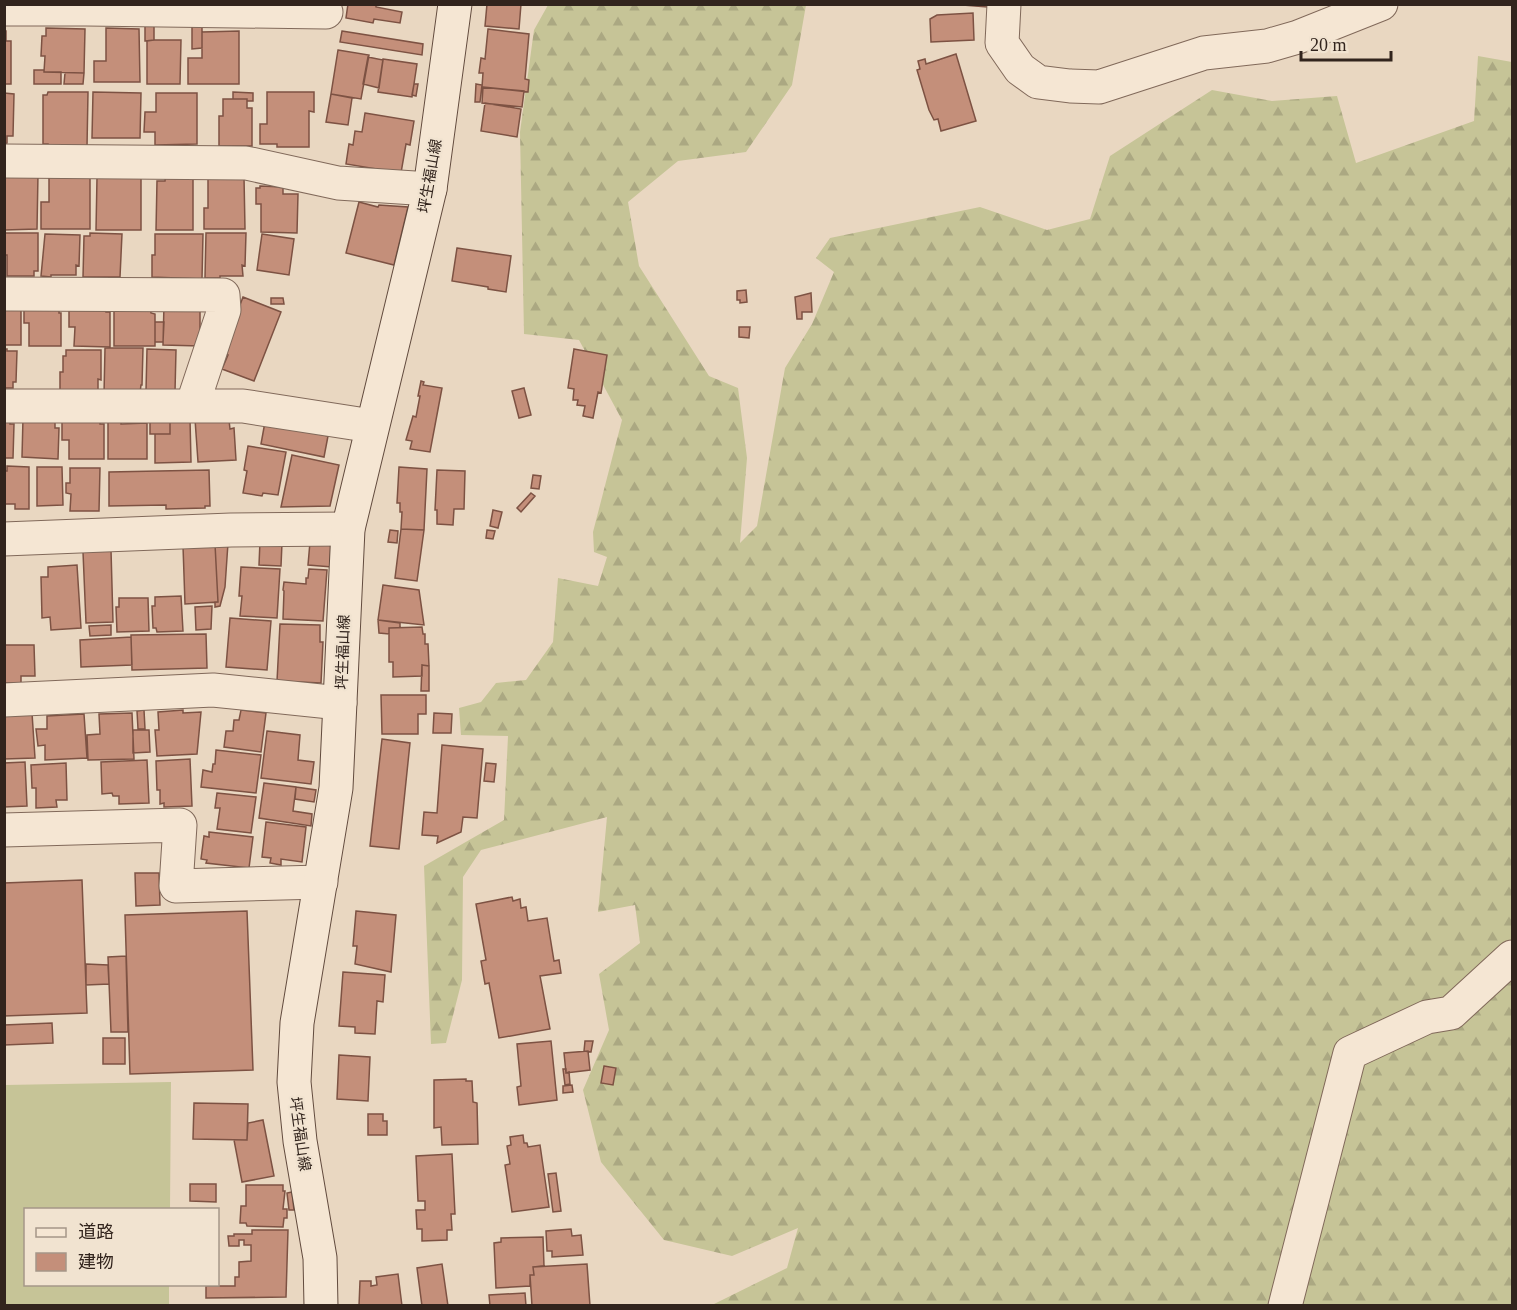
<svg xmlns="http://www.w3.org/2000/svg" width="1517" height="1310" viewBox="0 0 1517 1310" font-family="'Times New Roman','Noto Sans JP',serif">
	<defs>
		<pattern id="forest-firs" width="22" height="20" patternUnits="userSpaceOnUse" patternTransform="scale(1.5)"><rect width="22" height="20" fill="#c6c497"/><path d="M5 1l3.5 6h-7zM16 11l3.5 6h-7z" fill="#aba882"/></pattern>
	</defs>
	<rect width="100%" height="100%" fill="#e9d7c1"/>
	<path fill="url(#forest-firs)" d="M548,5H806L792,85L746,152L678,161L628,202L639,266L709,376L738,388L747,458L740,543L757,526L785,368L812,324L834,272L816,258L830,238L980,207L1047,230L1090,219L1110,156L1212,90L1272,101L1337,96L1356,163L1474,121L1478,56L1512,62V1305H712L787,1268L798,1228L732,1256L664,1240L601,1162L583,1090L609,1030L599,974L640,943L635,905L598,912L607,817L481,850L463,877L462,980L446,1043L431,1044L424,866L504,820L508,736L461,735L459,708L481,702L496,683L526,680L553,642L558,578L598,586L607,557L594,552L593,532L622,420L579,340L524,334L520,132L534,30Z"/>
	<path fill="#c6c497" d="M171,1082L170,1209L26,1210V1284L169,1285V1305H5V1085Z"/>
	<path fill="#c48f7a" stroke="#7d5243" stroke-width="1.5" d="M348,4H376V7L402,12L400,23L374,19L373,23L346,18Z
		M487,4H521L519,29L485,26Z
		M950,4H987V7Z
		M973,13L974,40L931,42L930,19L937,15Z
		M145,26H154V40L145,41Z
		M192,26H202V48L192,49Z
		M46,28L85,29L84,73L44,72L45,56H41L42,36H46Z
		M106,28L139,29L140,82H94V61H106Z
		M488,29L529,34L525,79L529,80L528,92L482,87L483,73H479L481,58L485,59Z
		M4,31H6V41H11V84H4Z
		M239,31V84H188V58H202V32Z
		M342,31L423,44L422,55L340,42Z
		M154,40H181L180,84H147V41Z
		M338,50L369,55L361,99L331,94Z
		M956,54L976,121L941,131L938,119L934,120L929,110L917,70L920,69L918,61L925,59L926,64Z
		M368,57L383,60L379,88L363,84Z
		M383,59L417,64L412,97L378,92Z
		M34,70H44V72H61V84H34Z
		M65,73H84L83,84H64Z
		M414,84H418L416,96L412,95Z
		M476,84L482,85L480,102H475Z
		M483,87L524,91L522,107L482,103Z
		M48,92H88L87,147H48V144H43V95H47Z
		M93,92L141,93L140,138H92Z
		M233,92L253,93V101H247V99H233Z
		M267,92H314V112L309,111V147H277V144H260V124H267Z
		M4,93L14,94L13,136H7V143L4,144Z
		M156,93H197V144L155,145V132H144L145,112H156Z
		M331,94L352,98L348,125L326,122Z
		M223,99H247V108H252V146H219V116H223Z
		M485,103L521,109L517,137L481,131Z
		M365,113L414,121L410,145L406,144L401,173L346,164L349,144L353,145L355,131L362,132Z
		M166,173H193V230H156L157,181H165Z
		M4,174H38L37,229L4,230Z
		M49,174H90V229H41V202H49Z
		M141,174V230H96L97,178Z
		M244,177L245,229H204V208H208V178Z
		M260,186L283,187V194H298L297,233L261,232V204H256V188H260Z
		M359,202L378,207L379,205L408,207L394,265L346,253Z
		M4,233H38V271H34V276H7V255H4Z
		M90,233L122,234L120,277H83L84,236H90Z
		M206,233H246L245,266L242,265L243,276H220V278H205Z
		M45,234L80,235L79,266L76,265V275H51V277L41,276Z
		M155,234H203L202,279L152,277V255H155Z
		M262,234L294,239L289,275L257,270Z
		M457,248L511,256L506,292L488,289V287L452,281Z
		M746,290L747,302L740,303V300H737V291Z
		M811,293L812,312H802V319H797L795,297Z
		M243,297L281,312L254,381L222,369L228,355L222,353Z
		M271,298H283L284,304H271Z
		M164,304L200,309V346L163,345Z
		M4,305L21,309V345H4Z
		M24,305L59,309V313H61V346H29V323H24Z
		M106,308V312H110V347L74,346L75,327H69V309Z
		M114,308H150L151,313L155,314V346H114Z
		M155,322H164L163,342H155Z
		M739,327H750L749,338L739,337Z
		M105,348H143L142,385H141L140,393L104,395Z
		M4,349H7V351H17L16,382H13V388H4Z
		M147,349L176,350L175,392L146,391Z
		M574,349L607,355L601,393L598,392L593,418L583,416L585,406L577,405L578,400H573L574,389L568,388Z
		M66,350H101V380L98,379V391H60V372H63V356H66Z
		M421,381L424,382L423,385L442,388L430,452L410,449L412,441L406,440L413,416L416,417L420,396H418Z
		M524,388L531,415L519,418L512,391Z
		M170,416V434H150V417Z
		M4,418H10V424H14L13,458H4Z
		M23,418L55,422V428H59L58,459L22,457Z
		M108,418L121,419V424L147,423V459H108Z
		M62,419H100V424H104V459H69V440H62Z
		M170,419H190L191,462L155,463V434H170Z
		M195,419L229,420L230,429L234,428L236,460L198,462Z
		M265,422L328,436L324,457L261,444Z
		M248,446L286,452L278,495L263,493L262,496L243,493L247,471L244,470Z
		M292,455L339,465L330,506L281,507Z
		M7,466L29,467V509H15V504H4V471H7Z
		M37,467H62L63,505L37,506Z
		M399,467L427,469L424,530L401,529L402,512H400V503H397Z
		M70,468H100L99,511H70L71,494L66,493V483H70Z
		M209,470L210,506H205V508L166,509V505L109,506V472Z
		M437,470L465,471L464,509H454L453,525L437,524V510H435Z
		M533,475L541,476L539,489L531,488Z
		M531,493L535,496L521,512L517,508Z
		M493,510L502,512L498,528L490,526Z
		M401,529L424,530L417,581L395,578Z
		M390,530L398,531L397,543L388,542Z
		M487,530L495,531L493,539L486,538Z
		M260,541L282,543L281,566L259,565Z
		M310,542L334,544L332,567L308,565Z
		M228,543L225,587L220,606L215,607V602H218L215,544Z
		M215,544L218,602L185,604L183,546Z
		M111,550L113,622L86,623L83,552Z
		M77,565L81,628L51,630L50,617L42,618L41,577H48V567Z
		M241,567L280,569L277,618L240,616L242,596H239Z
		M309,569L327,570L323,621L283,619L284,591L283,590L284,582L306,584V578H308Z
		M383,585L419,590L424,625L378,620Z
		M181,596L183,631L157,632L156,628H153L152,606H155V597Z
		M119,598H148L149,631L117,632L116,607H119Z
		M212,606L211,629L196,630L195,607Z
		M230,618L271,621L267,670L226,667Z
		M378,620L400,623V628H389V634L379,633Z
		M280,624L320,625V642H323L321,683L277,681Z
		M111,625V635L90,636L89,626Z
		M422,627L423,634H425V644H428L429,666L422,665V676L393,677V662H389V628Z
		M206,634L207,668L132,670L131,635Z
		M131,637L132,665L81,667L80,640Z
		M4,645H34L35,676H21V683H4Z
		M422,665L429,666V691H421Z
		M381,695H426V714H418V734H382Z
		M144,710L145,729H138L137,711Z
		M183,710V713L201,712L197,754L157,756L155,730H159L158,712Z
		M241,710L266,713L261,752L224,747L226,731H233L234,720H239Z
		M32,713L35,758L4,759V715Z
		M132,713L134,759L88,760L87,735L100,734L99,714Z
		M434,713L452,714L451,733H433Z
		M84,714L87,758L45,760V745L38,746L36,729H47V716Z
		M133,730H149L150,752L133,753Z
		M267,731L300,735L298,760L314,762L311,784L261,778Z
		M382,739L410,743L399,849L370,846Z
		M442,745L483,749L477,818L463,817L461,832L437,843L438,836L422,835L424,812L437,813Z
		M216,750L261,755L256,793L201,787L203,770L212,772L213,764H215Z
		M190,759L192,806L164,807V803L160,804V790H157L156,761Z
		M147,760L149,803L119,804V796H113L112,793L102,794L101,762Z
		M25,762L27,806L4,807V763Z
		M66,763L67,800H56L57,807L36,808V788H32L31,765Z
		M486,763L496,764L494,782L484,781Z
		M264,783L296,787L293,811L312,814L311,826L259,818Z
		M296,787L316,790L314,802L295,799Z
		M217,793L256,797L251,833L217,829L220,808H215Z
		M266,822L306,827L302,862L281,859V865L270,863L271,858L262,857Z
		M209,832L253,837L249,868L206,863L207,860L201,859L204,836L209,837Z
		M135,873H159L160,905L136,906Z
		M82,880L87,1013L4,1016V883Z
		M512,897L513,901L520,899L521,908L526,907L528,921L547,918L554,961L559,960L561,973L540,976L550,1029L499,1038L489,983L485,984L481,961L486,960L476,904Z
		M247,911L253,1070L130,1074L125,915Z
		M356,911L396,915L391,972L355,964L357,946H353Z
		M126,956L128,1032H111L108,957Z
		M86,964L108,965L109,984L86,985Z
		M343,972L385,975L383,1002L377,1001L375,1034L355,1033V1027L339,1026Z
		M52,1023L53,1043L4,1045V1025Z
		M103,1038H125V1064H103Z
		M551,1041L557,1100L519,1105L517,1087L521,1086L517,1044Z
		M585,1041H593L591,1052L584,1051Z
		M588,1051L590,1070L566,1073L564,1053Z
		M339,1055L370,1057L368,1101L337,1099Z
		M604,1066L616,1068L613,1085L601,1083Z
		M563,1069H566V1073L569,1072L570,1084L565,1085Z
		M466,1079V1081H472L473,1102L477,1103L478,1144L442,1145L441,1127L434,1128V1080Z
		M572,1085L573,1092L563,1093V1086Z
		M194,1103L248,1104L247,1140L193,1139Z
		M368,1114H383V1121H387V1135H368Z
		M263,1120L274,1176L242,1182L234,1140H247L248,1123Z
		M523,1135L524,1143H527L528,1147L540,1145L549,1207L512,1212L505,1165L510,1164L507,1146L511,1145L510,1137Z
		M452,1154L455,1214H451L452,1230H447V1240L422,1241V1229H417L416,1210H425V1201H418L416,1156Z
		M556,1173L561,1211L553,1212L548,1174Z
		M190,1184H216V1202L190,1201Z
		M246,1185H283V1191H285L283,1209H287V1218H284L283,1227L247,1226L246,1223H240L241,1206H246Z
		M292,1192L294,1210H289L287,1193Z
		M571,1229L572,1236L581,1235L583,1255L552,1257V1251H547L546,1231Z
		M252,1230H288L286,1297L206,1298V1286H235V1277H239V1262L251,1261V1245H244V1240H239V1246H229L228,1236H234V1234H252Z
		M543,1237L544,1266L533,1267L534,1275H530V1286L496,1288L494,1243L501,1242V1238Z
		M442,1264L448,1306H422L417,1268Z
		M587,1264L590,1306H532L530,1275H534L533,1267Z
		M398,1274L402,1306H359L360,1281H371V1286L377,1285L376,1277Z
		M525,1293L526,1306H490L489,1295Z"/>
	<g fill="none" stroke-linecap="round" stroke-linejoin="round">
		<g stroke="#81695a" stroke-width="35">
			<path id="street" d="M1004,4L1002,43L1020,69L1038,82L1070,86L1099,87L1204,53L1267,46L1298,37L1381,4
				M4,9H86L326,12
				M4,161L246,163L338,183L430,189
				M4,294L223,295L224,310L192,406
				M4,406H243L372,426
				M4,539L231,530L348,529
				M4,700L213,690L340,703
				M4,830L180,825L176,886L321,882
				M1285,1306L1350,1053L1427,1017L1451,1013L1512,957"/>
		</g>
		<g stroke="#624b3e" stroke-width="35">
			<path id="secondary" d="M321,1306L320,1258L300,1141L294,1082L297,1023L336,788L348,529L430,189L455,4"/>
		</g>
		<use href="#street" stroke="#f5e6d3" stroke-width="33"/>
		<use href="#secondary" stroke="#f5e6d3" stroke-width="33"/>
	</g>
	<g text-anchor="middle" stroke-width="4.5" stroke-linejoin="round" paint-order="stroke">
		<g font-size="15" fill="#32241d" stroke="#f1e3d0">
			<text transform="translate(430 176) rotate(-80)" y="5">坪生福山線</text>
			<text transform="translate(343 652) rotate(-88)" y="5">坪生福山線</text>
			<text transform="translate(300 1134) rotate(82)" y="5">坪生福山線</text>
		</g>
	</g>
	<rect width="1517" height="1310" fill="none" stroke="#32241d" stroke-width="12"/>
	<rect x="24" y="1208" width="195" height="78" fill="#f1e3d0" stroke="#a59788" stroke-width="1.5"/>
	<rect x="36" y="1228" width="30" height="9" fill="#f5e6d3" stroke="#a59788" stroke-width="1.5"/>
	<text x="78" y="1238" font-size="18" fill="#32241d">道路</text>
	<rect x="36" y="1253" width="30" height="18" fill="#c48f7a" stroke="#a59788" stroke-width="1.5"/>
	<text x="78" y="1268" font-size="18" fill="#32241d">建物</text>
	<path d="M1301 51v9h90v-9" fill="none" stroke="#32241d" stroke-width="3"/>
	<text x="1310" y="51" font-size="18" fill="#32241d" stroke="#f1e3d0" stroke-width="4.5" paint-order="stroke">20 m</text>
</svg>
